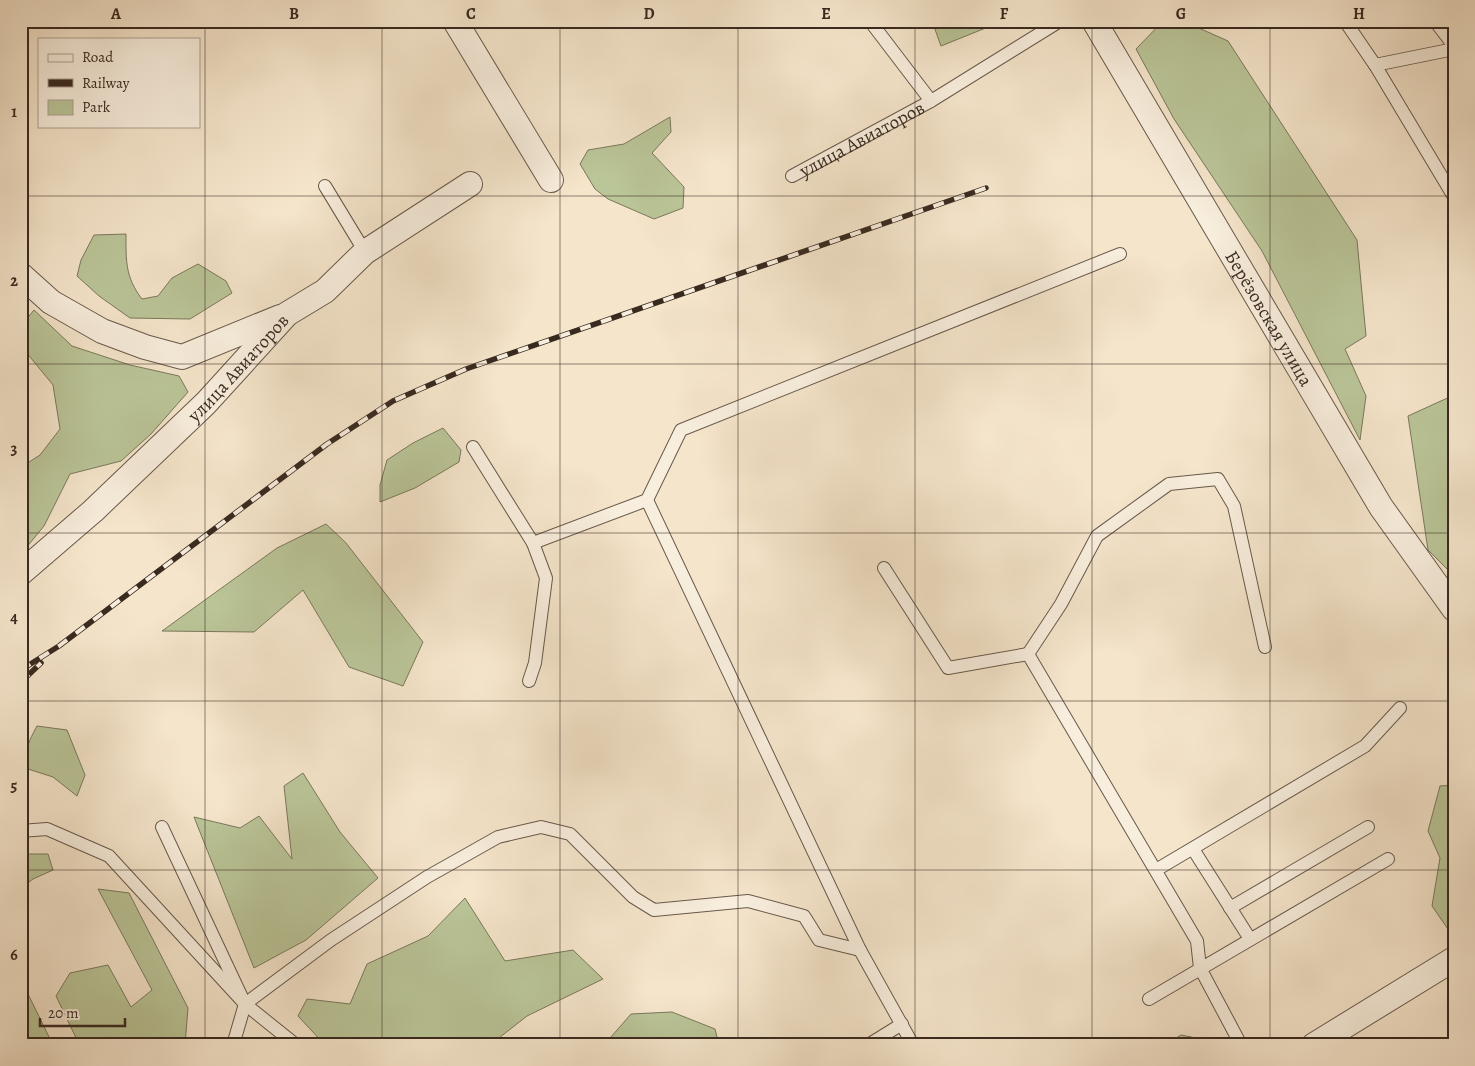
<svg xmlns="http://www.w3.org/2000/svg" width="1475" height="1066" viewBox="0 0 1475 1066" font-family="Alegreya,serif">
	<rect width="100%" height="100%" fill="#f5e5cb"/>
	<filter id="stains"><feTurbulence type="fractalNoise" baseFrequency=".004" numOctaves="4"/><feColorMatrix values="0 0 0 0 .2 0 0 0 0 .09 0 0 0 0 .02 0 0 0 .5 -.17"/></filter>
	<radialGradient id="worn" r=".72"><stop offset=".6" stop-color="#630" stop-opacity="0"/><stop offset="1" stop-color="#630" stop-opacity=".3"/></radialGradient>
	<path fill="#bac598" stroke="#7a785c" d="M932,21H1003L941,46Z
		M1163,21H1183L1228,41L1357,240L1366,336L1345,349L1366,396L1360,440L1262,251L1174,119L1136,49Z
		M670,117L671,132L652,153L684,187L683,208L654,219L608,199L595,189L580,164L588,150L624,144Z
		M126,234C126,260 125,277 142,299L158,296L172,278L198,264L226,281L232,293L190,319L130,318L99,296L77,276L81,260L94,235Z
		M34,310L72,346L130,365L179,376L188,392L151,434L121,461L70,474L44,526L21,554V442L23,441L26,464L40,455L60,429L53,385L21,346V326Z
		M1454,395V576L1428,550L1408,416Z
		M443,428L461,450L459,462L415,488L380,502V485L387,460L413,443Z
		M326,524L346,543L423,642L403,686L349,667L303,590L254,632L162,631L277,548Z
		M37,726L67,730L85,775L77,796L53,777L28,769C23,752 29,741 37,726Z
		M303,773L340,832L378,878L306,940L254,968L194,817L240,828L259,816L292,859L284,786Z
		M1454,785V931L1450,932L1432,906L1440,858L1428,831L1440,786Z
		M21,854H48L53,870L33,879L21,888Z
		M98,889L129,893L188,1008L185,1045H21V991L27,992L53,1045L78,1042L56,996L70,973L108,965L131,1007L152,990Z
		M465,898L505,961L573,950L603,979L527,1016L490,1045H325L298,1016L307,999L350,1004L367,964L428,936Z
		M672,1012L715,1029L719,1045H604L631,1014Z
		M1181,1035L1211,1041L1212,1045H1165Z"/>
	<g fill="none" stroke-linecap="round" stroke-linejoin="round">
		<g stroke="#68594b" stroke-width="14">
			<g id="service">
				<path d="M870,21L931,101"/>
				<path d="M1345,21L1375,65L1454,197"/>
				<path d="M1435,21L1454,46"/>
				<path d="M1375,65L1454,49"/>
				<path id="s1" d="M792,176L931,101L1060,21"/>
				<path d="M325,186L365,252"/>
				<path d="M473,447L533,543L647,500L681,430L1120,254"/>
				<path d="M647,500L860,950L913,1045"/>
				<path d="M884,568L948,668L1028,654L1197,941L1200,968L1241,1045"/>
				<path d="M1028,654L1061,604L1097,536L1169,484L1218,479L1234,506L1265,647"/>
				<path d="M529,681L535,663L546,578L533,543"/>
				<path d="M162,827L245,1004L233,1045"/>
				<path d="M21,831L47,829L109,856L245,1004L296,1045"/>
				<path d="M1193,849L1250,939"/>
				<path d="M1156,870L1365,746L1400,708"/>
				<path d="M1230,908L1368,827"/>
				<path d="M1149,999L1388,859"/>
				<path d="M245,1004L331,940L427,877L498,837L541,827L570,834L633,897L654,910L748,901L804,916L819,940L860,950"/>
				<path d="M868,1045L902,1024"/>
			</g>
		</g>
		<g stroke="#68594b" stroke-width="26">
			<g id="minor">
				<path d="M455,21L551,180"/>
				<path id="s2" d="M1094,21L1381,507L1454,609"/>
				<path d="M21,275L51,302L102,331L145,347L182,357L280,317"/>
				<path id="s3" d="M21,573L93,511L206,403L287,314L325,291L365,252L470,184"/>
				<path d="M1314,1045L1454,959"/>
			</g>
		</g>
		<use href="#service" stroke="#f8eedd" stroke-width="12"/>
		<use href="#minor" stroke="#f8eedd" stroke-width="24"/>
		<g stroke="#392a20" stroke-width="5.5">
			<path id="rail" d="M21,670L59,646L327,444L393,401L466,369L986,188
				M21,682L41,663"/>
		</g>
		<use href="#rail" stroke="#f8eedd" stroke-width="4" stroke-dasharray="11" stroke-linecap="butt"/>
	</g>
	<path fill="none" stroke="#392a20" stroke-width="1" stroke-opacity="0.55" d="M205,21V1045M382,21V1045M560,21V1045M738,21V1045M915,21V1045M1092,21V1045M1270,21V1045M21,196H1454M21,364H1454M21,533H1454M21,701H1454M21,870H1454"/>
	<g text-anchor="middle" stroke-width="5" stroke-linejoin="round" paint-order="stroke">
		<g font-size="19" fill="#392a20" stroke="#f8eedd">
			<text dy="7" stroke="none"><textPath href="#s1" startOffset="79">улица Авиаторов</textPath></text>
			<text dy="7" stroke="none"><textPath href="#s2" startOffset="345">Берёзовская улица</textPath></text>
			<text dy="7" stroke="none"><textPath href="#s3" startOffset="299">улица Авиаторов</textPath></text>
		</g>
	</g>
	<rect width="1475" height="1066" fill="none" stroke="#f5e5cb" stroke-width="55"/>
	<rect x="38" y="38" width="162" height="90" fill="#f8eedd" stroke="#aca091"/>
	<rect x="48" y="54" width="25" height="8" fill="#f8eedd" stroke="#aca091"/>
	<text x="82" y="62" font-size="15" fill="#392a20">Road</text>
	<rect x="48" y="79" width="25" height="8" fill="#392a20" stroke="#aca091"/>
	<text x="82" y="88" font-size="15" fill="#392a20">Railway</text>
	<rect x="48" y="100" width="25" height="15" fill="#bac598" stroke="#aca091"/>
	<text x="82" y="112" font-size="15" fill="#392a20">Park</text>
	<path d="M40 1018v8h85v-8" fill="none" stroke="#392a20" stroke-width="2.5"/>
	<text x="48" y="1018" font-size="15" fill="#392a20" stroke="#f8eedd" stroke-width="4" paint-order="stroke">20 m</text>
	<rect x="28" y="28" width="1420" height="1010" fill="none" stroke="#392a20" stroke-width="2"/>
	<g font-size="16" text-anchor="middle" font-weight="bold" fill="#392a20">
		<text x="116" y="19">A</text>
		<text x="294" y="19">B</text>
		<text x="471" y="19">C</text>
		<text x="649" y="19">D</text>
		<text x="826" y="19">E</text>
		<text x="1004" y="19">F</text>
		<text x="1181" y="19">G</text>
		<text x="1359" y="19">H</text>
		<text x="14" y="117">1</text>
		<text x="14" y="286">2</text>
		<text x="14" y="454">3</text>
		<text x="14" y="623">4</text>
		<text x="14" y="791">5</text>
		<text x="14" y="960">6</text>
	</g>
	<rect width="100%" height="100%" filter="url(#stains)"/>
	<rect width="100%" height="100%" fill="url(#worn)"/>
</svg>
